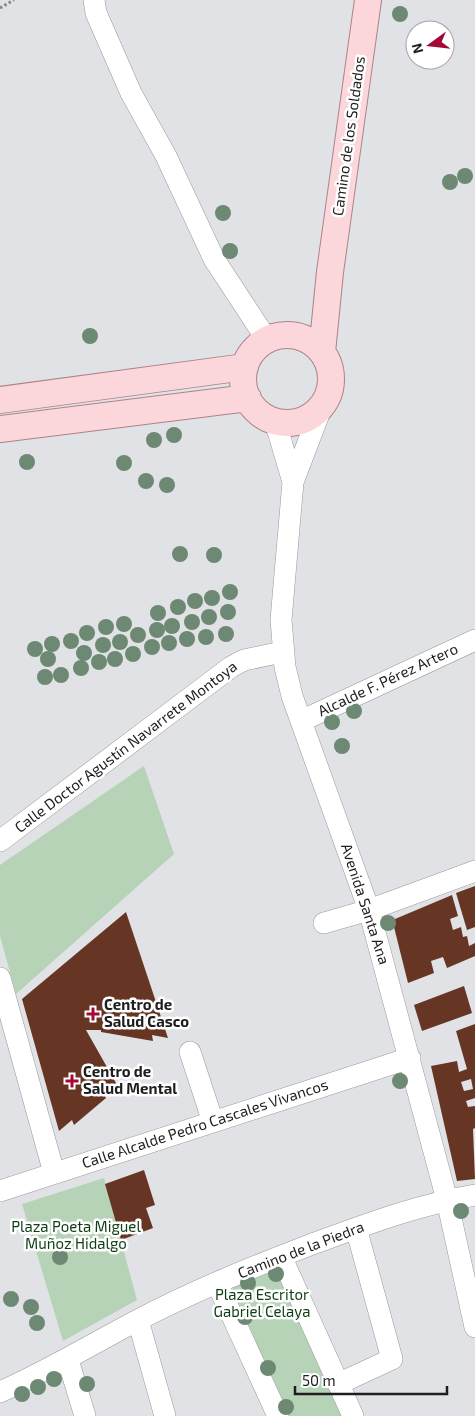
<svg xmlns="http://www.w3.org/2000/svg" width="475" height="1416" viewBox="0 0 475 1416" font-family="'Exo 2',sans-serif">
	<rect width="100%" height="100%" fill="#e1e2e5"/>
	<path fill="#b6d3b7" d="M144,766L174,854L16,994L0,936V865Z
		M104,1178L137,1300L63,1341L22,1204Z
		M276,1264L342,1416H284L222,1284Z"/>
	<path fill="#673524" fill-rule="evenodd" d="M475,886V927L467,930L456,893Z
		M452,895L458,916L450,919L453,930L461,927L463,937L467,936L469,946L475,943V956L447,968L443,957L431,961L434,973L408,983L393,923L395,919Z
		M126,912L168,1038L152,1035L153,1041L101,1032V1030H86L116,1083L103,1093L106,1098L74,1125L72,1120L59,1131L22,999Z
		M464,986L472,1013L422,1031L414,1005Z
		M475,1024V1098L466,1101L468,1107L475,1106V1128L473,1129L475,1179L457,1181L431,1066L457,1061L459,1072L467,1069L456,1031ZM471,1079L473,1089L464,1091L461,1082Z
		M144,1170L155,1205L146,1208L153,1228L121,1240L105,1184Z"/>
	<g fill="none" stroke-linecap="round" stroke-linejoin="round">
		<g stroke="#999a9d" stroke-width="22">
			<path id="minor" d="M94,0L96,13L131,93L166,156L214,259L267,340
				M322,406L293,482L281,620L285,667L292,696L369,910L447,1200L475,1327
				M275,421L293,482
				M301,721L475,640
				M0,841L231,667L244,660L282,652
				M324,923L369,910L475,871
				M0,978L54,1173
				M190,1052L213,1122
				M0,1191L410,1058
				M281,1256L353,1416
				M217,1283L278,1416
				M138,1320L165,1416
				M68,1360L85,1416
				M338,1384L392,1359L356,1228
				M0,1392C48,1371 92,1344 138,1320C195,1290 255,1266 315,1243C367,1224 420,1204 475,1195"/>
		</g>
		<g stroke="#ac8388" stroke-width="28">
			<path id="major" d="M243 379a44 44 0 1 1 88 0a44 44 0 1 1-88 0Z
				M322,352L330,272L368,0
				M0,400L245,367
				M0,429L248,398"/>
		</g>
		<path stroke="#868688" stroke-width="3" stroke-dasharray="2.5 2.5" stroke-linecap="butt" d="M0,8L14,0"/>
		<use href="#minor" stroke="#fff" stroke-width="21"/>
		<use href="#major" stroke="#fbd6da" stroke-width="26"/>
	</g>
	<g fill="#6d8873">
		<circle cx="400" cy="14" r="8"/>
		<circle cx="465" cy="176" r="8"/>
		<circle cx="450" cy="182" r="8"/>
		<circle cx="223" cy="213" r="8"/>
		<circle cx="230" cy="251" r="8"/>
		<circle cx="90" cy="336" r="8"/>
		<circle cx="174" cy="435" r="8"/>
		<circle cx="154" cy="440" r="8"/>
		<circle cx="27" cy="462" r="8"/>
		<circle cx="124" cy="463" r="8"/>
		<circle cx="146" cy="481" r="8"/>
		<circle cx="167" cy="485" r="8"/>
		<circle cx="180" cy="554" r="8"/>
		<circle cx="214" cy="555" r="8"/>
		<circle cx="230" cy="592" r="8"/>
		<circle cx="212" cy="598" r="8"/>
		<circle cx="195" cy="601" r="8"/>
		<circle cx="178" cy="607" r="8"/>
		<circle cx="228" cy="612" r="8"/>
		<circle cx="158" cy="613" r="8"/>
		<circle cx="209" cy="617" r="8"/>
		<circle cx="192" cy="622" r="8"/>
		<circle cx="124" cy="624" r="8"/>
		<circle cx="172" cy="626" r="8"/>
		<circle cx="106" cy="627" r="8"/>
		<circle cx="157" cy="630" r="8"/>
		<circle cx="87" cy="633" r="8"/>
		<circle cx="226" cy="634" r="8"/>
		<circle cx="138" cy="635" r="8"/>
		<circle cx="206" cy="637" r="8"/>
		<circle cx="187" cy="639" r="8"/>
		<circle cx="71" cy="641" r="8"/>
		<circle cx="120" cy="642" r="8"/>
		<circle cx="169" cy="643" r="8"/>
		<circle cx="52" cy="644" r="8"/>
		<circle cx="103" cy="645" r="8"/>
		<circle cx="152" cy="647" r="8"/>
		<circle cx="35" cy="649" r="8"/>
		<circle cx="84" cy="653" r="8"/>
		<circle cx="133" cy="654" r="8"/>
		<circle cx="48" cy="659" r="8"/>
		<circle cx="115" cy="659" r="8"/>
		<circle cx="99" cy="662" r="8"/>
		<circle cx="81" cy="668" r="8"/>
		<circle cx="61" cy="675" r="8"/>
		<circle cx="45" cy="677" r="8"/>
		<circle cx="354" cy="711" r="8"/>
		<circle cx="332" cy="722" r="8"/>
		<circle cx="342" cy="746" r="8"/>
		<circle cx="388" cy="923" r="8"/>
		<circle cx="400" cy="1081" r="8"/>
		<circle cx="461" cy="1211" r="8"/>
		<circle cx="60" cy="1257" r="8"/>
		<circle cx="276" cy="1274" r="8"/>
		<circle cx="248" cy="1283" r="8"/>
		<circle cx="11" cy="1299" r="8"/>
		<circle cx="31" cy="1307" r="8"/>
		<circle cx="245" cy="1317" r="8"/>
		<circle cx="37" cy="1323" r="8"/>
		<circle cx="268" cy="1368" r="8"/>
		<circle cx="54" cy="1379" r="8"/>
		<circle cx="87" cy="1384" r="8"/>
		<circle cx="38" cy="1387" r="8"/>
		<circle cx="22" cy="1394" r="8"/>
		<circle cx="286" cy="1407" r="8"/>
	</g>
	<g fill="#a40837" stroke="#fff" stroke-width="2">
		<path d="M90.5 1006.5h5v5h5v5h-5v5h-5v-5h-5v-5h5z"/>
		<path d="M69.5 1073.5h5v5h5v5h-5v5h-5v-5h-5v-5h5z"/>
	</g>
	<g text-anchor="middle" stroke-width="5" stroke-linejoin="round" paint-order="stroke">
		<g font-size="15" fill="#1e1e1f" stroke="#fff">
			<text transform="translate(349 136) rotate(-82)" y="5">Camino de los Soldados</text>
			<text transform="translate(388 680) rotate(-25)" y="5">Alcalde F. Pérez Artero</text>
			<text transform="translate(126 747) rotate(-37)" y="5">Calle Doctor Agustín Navarrete Montoya</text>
			<text transform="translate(365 904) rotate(72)" y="5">Avenida Santa Ana</text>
			<text transform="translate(205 1124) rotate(-18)" y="5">Calle Alcalde Pedro Cascales Vivancos</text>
			<text transform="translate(301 1250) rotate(-21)" y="5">Camino de la Piedra</text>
		</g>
		<g font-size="15" font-weight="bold" fill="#1e1e1f" stroke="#fff" text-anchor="start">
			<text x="104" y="1010">Centro de<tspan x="104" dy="17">Salud Casco</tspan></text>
			<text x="83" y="1077">Centro de<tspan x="83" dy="17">Salud Mental</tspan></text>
		</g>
		<g font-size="15" fill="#0e3e15" stroke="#fff">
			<text x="76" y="1232">Plaza Poeta Miguel<tspan x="76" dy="17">Muñoz Hidalgo</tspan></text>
			<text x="262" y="1300">Plaza Escritor<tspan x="262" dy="17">Gabriel Celaya</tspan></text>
		</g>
	</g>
	<g transform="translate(430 45) rotate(255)"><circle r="24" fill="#ffffff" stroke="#a5a5a5"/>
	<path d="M0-4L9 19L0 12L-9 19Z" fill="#a40837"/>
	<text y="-8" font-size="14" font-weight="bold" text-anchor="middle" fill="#1e1e1f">N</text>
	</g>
	<path d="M295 1386v8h152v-8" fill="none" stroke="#1e1e1f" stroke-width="2.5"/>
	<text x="302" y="1386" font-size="15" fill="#1e1e1f" stroke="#ffffff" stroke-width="4" paint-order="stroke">50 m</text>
</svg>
